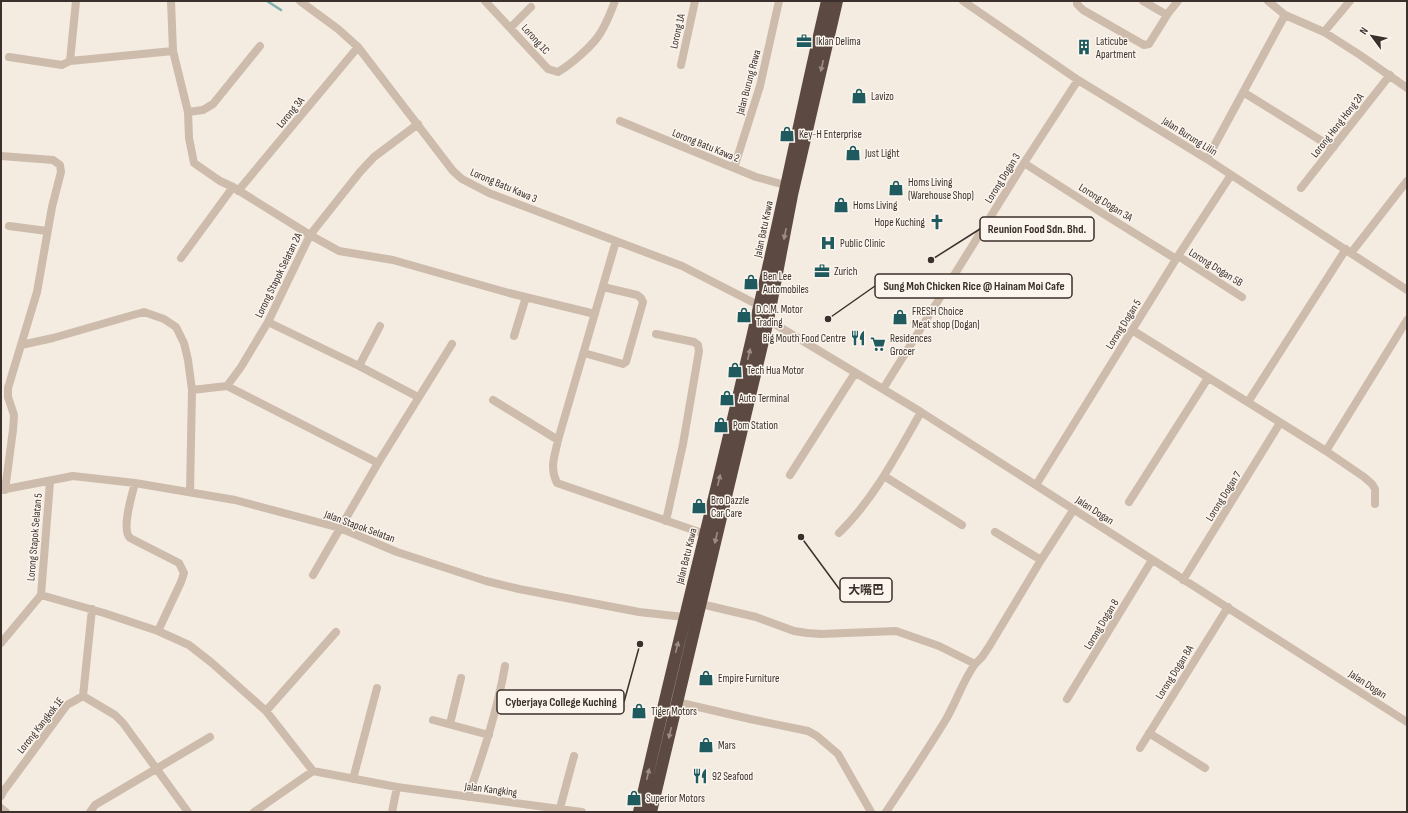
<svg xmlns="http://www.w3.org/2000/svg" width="1408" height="813" viewBox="0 0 1408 813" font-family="'Sofia Sans Condensed','Noto Sans SC',sans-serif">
	<rect width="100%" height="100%" fill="#f4ebe1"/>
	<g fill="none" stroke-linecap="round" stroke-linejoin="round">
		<path stroke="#7fb0b2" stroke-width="2.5" d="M267,1L281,10"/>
		<path stroke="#cdbbac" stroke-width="8" d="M171,1L173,51L188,112L189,138L194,163L220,181L233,187L310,235L339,251L393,260L509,293L595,314
			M300,1L338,29L358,47L453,171L462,179L489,193L682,266L760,306
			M485,1L548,69L558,72C570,65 594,45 601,32C607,22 611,12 615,1
			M963,1L1078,80L1207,159L1407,290
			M1077,1V4L1083,10L1144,45L1149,44L1169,12L1178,1
			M1143,1L1167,15
			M1268,1L1285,15L1324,32L1360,55L1407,88
			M511,27L531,7
			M1324,32L1350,1
			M9,57L62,65L70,61L173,51
			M70,61L76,1
			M681,65L695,1
			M1243,92L1333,148
			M188,112L203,110L213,104L260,46
			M620,121L756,177L785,185
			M1,156L53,160L60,165L61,172L52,207L37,292L8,388V397L14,415L13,430L5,490
			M1207,159L1285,15
			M1024,163L1102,213L1176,259
			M734,168L760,86L779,1
			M1301,188L1390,75
			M238,191L358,47
			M9,226L47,231
			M616,241L558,440C555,456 549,467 557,483L705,534
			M1351,253L1407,181
			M1178,256L1242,297
			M181,258L233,187
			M768,320L921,412L1407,722
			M268,322L359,366L418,397
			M1132,330L1326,451L1364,477L1372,484L1375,489V504
			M656,334L694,342L698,345L699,351L683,444L666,521
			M514,336L526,297
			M21,345L53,338L133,315L144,312L164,319L176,327L184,343L188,360L192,390L190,492
			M584,353L623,364L626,362L643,302L641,298L637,295L603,287
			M359,366L380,326
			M227,386L378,463
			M883,389L1024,163L1078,80
			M192,390L227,386L241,367L268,322L310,235L360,172L374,157L418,124
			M493,400L558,440
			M1248,402L1346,249
			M1326,451L1407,320
			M790,475L855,373
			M884,476L962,525
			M135,483C132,495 121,529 130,538L179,563L184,573L181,582L158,631
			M1036,485L1178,256L1231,175
			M1,490L73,476L135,483L235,500L340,528L397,552L486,581L519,589L639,612L684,617
			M1129,502L1208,378
			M995,532L1041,560
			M839,533C874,499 897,454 921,412
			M313,575L378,463L452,344
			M1183,580L1280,423
			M41,595L104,613L158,631L189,645L212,663L266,711L313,771L397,787L582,812
			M41,595L50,482
			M701,604L756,617L794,631L807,633L821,634L896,631L939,646L975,664L982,657L990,645L1041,560L1074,509
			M1,643L41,595
			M83,696L115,715L123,723L188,812
			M83,696L92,609
			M1067,699L1152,560
			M677,702L750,719L808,731L817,736L838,754L871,812
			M266,711L336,632
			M433,720L489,735
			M450,724L461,678
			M1149,733L1205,768
			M1140,748L1228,607
			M353,779L377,688
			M1,796L3,792L67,705L83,696
			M468,797C483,754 497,712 505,666
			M1,808L6,812
			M560,808L574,756
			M90,812L95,805L210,737
			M254,812L313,771
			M392,812L397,787
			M886,812C906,782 926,752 945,721C956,703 962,682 975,664"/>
		<path stroke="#5c4a42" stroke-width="12" d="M639,812C677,643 721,476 759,307C783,205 803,103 827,1
			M651,812L768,320L792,195L837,1"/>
	</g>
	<defs><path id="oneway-solid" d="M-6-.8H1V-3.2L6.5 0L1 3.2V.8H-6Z"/></defs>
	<g fill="#9c8e87">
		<use href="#oneway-solid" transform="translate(822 66) rotate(103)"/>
		<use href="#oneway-solid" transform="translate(785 234) rotate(101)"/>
		<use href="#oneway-solid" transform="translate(749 354) rotate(-77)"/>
		<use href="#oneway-solid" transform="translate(719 480) rotate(-77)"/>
		<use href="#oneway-solid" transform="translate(716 538) rotate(103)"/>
		<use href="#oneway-solid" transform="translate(677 647) rotate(-76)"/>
		<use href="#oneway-solid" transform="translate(670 733) rotate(103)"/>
		<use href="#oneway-solid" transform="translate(648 774) rotate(-77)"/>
	</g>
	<defs>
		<g id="office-bare" transform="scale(1.2)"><path d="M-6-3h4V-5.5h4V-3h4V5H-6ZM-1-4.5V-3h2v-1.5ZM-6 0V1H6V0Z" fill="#1f5a5e" stroke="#fbf5ee" stroke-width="2.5" paint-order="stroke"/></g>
		<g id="building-bare" transform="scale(1.2)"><path d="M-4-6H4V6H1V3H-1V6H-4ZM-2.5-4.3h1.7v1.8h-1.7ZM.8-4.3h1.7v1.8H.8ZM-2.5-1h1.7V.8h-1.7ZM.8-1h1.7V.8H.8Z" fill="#1f5a5e" stroke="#fbf5ee" stroke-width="2.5" paint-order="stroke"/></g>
		<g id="shop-bare" transform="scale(1.2)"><path d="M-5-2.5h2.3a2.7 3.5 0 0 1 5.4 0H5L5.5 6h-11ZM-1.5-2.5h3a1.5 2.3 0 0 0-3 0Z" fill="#1f5a5e" stroke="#fbf5ee" stroke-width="2.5" paint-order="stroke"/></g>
		<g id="church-bare" transform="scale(1.2)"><path d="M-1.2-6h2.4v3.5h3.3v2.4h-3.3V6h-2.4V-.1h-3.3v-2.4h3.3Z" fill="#1f5a5e" stroke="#fbf5ee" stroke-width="2.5" paint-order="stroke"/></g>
		<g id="hospital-bare" transform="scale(1.2)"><path d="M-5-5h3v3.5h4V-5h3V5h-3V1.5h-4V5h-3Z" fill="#1f5a5e" stroke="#fbf5ee" stroke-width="2.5" paint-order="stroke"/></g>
		<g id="restaurant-bare" transform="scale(1.2)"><path d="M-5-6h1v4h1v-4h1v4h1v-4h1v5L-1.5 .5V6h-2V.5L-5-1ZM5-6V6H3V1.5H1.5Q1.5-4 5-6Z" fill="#1f5a5e" stroke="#fbf5ee" stroke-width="2.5" paint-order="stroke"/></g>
		<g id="supermarket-bare" transform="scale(1.2)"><path d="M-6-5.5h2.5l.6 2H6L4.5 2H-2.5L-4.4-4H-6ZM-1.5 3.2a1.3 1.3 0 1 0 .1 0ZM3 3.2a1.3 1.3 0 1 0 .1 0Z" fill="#1f5a5e" stroke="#fbf5ee" stroke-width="2.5" paint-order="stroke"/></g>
	</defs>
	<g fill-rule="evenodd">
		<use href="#office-bare" x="804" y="41"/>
		<use href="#building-bare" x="1084" y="47"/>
		<use href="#shop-bare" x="859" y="96"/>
		<use href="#shop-bare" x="787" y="134"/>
		<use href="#shop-bare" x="853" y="153"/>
		<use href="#shop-bare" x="896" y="188"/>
		<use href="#shop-bare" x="841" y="205"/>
		<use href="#church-bare" x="937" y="222"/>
		<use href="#hospital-bare" x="828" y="243"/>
		<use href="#office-bare" x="822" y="271"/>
		<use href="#shop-bare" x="751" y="282"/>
		<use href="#shop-bare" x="744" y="315"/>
		<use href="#shop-bare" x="900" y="317"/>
		<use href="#restaurant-bare" x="858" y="338"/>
		<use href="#supermarket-bare" x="878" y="344"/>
		<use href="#shop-bare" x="735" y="370"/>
		<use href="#shop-bare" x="727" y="398"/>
		<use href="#shop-bare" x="721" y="425"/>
		<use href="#shop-bare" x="699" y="506"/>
		<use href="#shop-bare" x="706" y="678"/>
		<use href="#shop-bare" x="639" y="711"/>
		<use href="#shop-bare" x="706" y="745"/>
		<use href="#restaurant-bare" x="700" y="776"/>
		<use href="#shop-bare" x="634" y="798"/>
	</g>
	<g text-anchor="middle" stroke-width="3" stroke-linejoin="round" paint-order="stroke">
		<g font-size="11" fill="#3b302b" stroke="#fbf5ee">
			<text transform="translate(677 31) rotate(-77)" y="4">Lorong 1A</text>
			<text transform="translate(536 39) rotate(48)" y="4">Lorong 1C</text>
			<text transform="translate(748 82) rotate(-75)" y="4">Jalan Burung Rawa</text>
			<text transform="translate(290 112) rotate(-50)" y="4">Lorong 3A</text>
			<text transform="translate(1337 125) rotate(-52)" y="4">Lorong Hong Hong 2A</text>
			<text transform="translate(1190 136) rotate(32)" y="4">Jalan Burung Lilin</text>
			<text transform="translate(706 145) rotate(22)" y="4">Lorong Batu Kawa 2</text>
			<text transform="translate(1002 178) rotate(-58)" y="4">Lorong Dogan 3</text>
			<text transform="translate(504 185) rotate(23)" y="4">Lorong Batu Kawa 3</text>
			<text transform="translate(1106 202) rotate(32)" y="4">Lorong Dogan 3A</text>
			<text transform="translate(763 229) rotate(-78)" y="4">Jalan Batu Kawa</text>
			<text transform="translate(1216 267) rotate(32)" y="4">Lorong Dogan 5B</text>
			<text transform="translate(278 275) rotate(-64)" y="4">Lorong Stapok Selatan 2A</text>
			<text transform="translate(1123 324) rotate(-58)" y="4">Lorong Dogan 5</text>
			<text transform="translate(1223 496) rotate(-58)" y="4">Lorong Dogan 7</text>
			<text transform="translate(1095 510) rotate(33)" y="4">Jalan Dogan</text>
			<text transform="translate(360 526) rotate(20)" y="4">Jalan Stapok Selatan</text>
			<text transform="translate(34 537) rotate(-85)" y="4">Lorong Stapok Selatan 5</text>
			<text transform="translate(686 556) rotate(-76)" y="4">Jalan Batu Kawa</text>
			<text transform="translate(1101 624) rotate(-59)" y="4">Lorong Dogan 8</text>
			<text transform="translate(1174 672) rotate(-58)" y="4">Lorong Dogan 8A</text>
			<text transform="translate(1368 684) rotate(33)" y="4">Jalan Dogan</text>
			<text transform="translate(40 725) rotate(-52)" y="4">Lorong Kangkok 1E</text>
			<text transform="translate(491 789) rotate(7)" y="4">Jalan Kangking</text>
		</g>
		<g font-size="11" fill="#3b302b" stroke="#fbf5ee" text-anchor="start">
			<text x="816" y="45">Iklan Delima</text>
			<text x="1096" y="45">Laticube<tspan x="1096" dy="13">Apartment</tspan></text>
			<text x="871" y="100">Lavizo</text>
			<text x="799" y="138">Key-H Enterprise</text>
			<text x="865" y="157">Just Light</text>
			<text x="908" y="186">Homs Living<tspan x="908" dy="13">(Warehouse Shop)</tspan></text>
			<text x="853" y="209">Homs Living</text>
			<text x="925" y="226" text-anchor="end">Hope Kuching</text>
			<text x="840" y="247">Public Clinic</text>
			<text x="834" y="275">Zurich</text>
			<text x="763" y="280">Ben Lee<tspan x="763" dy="13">Automobiles</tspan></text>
			<text x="756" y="313">D.C.M. Motor<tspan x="756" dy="13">Trading</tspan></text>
			<text x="912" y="315">FRESH Choice<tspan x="912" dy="13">Meat shop (Dogan)</tspan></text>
			<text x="846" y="342" text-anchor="end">Big Mouth Food Centre</text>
			<text x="890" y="342">Residences<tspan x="890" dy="13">Grocer</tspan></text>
			<text x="747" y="374">Tech Hua Motor</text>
			<text x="739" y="402">Auto Terminal</text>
			<text x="733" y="429">Pom Station</text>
			<text x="711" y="504">Bro Dazzle<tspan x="711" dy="13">Car Care</tspan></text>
			<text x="718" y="682">Empire Furniture</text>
			<text x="651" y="715">Tiger Motors</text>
			<text x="718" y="749">Mars</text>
			<text x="712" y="780">92 Seafood</text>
			<text x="646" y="802">Superior Motors</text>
		</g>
	</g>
	<path fill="none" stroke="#3b302b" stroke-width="1.5" d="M931 260L980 229M828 319L875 286M801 537L840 590M640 644L624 702"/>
	<g fill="#3b302b" stroke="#fbf5ee" stroke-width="1.5">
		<circle cx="931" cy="260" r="4"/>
		<circle cx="828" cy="319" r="4"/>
		<circle cx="801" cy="537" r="4"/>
		<circle cx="640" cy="644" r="4"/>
	</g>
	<g fill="#fbf5ee" stroke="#3b302b" stroke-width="1.5">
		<rect x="980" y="217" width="114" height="24" rx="4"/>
		<rect x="875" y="274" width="197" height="24" rx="4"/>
		<rect x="840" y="578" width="52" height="24" rx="4"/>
		<rect x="497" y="690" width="127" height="24" rx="4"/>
	</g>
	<g font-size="12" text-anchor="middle" font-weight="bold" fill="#3b302b">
		<text x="1037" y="233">Reunion Food Sdn. Bhd.</text>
		<text x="974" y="290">Sung Moh Chicken Rice @ Hainam Moi Cafe</text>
		<text x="866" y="594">大嘴巴</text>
		<text x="561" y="706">Cyberjaya College Kuching</text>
	</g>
	<rect width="1408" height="813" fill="none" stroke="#3b302b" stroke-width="4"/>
	<g transform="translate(1372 36) rotate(302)" stroke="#fbf5ee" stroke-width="3" paint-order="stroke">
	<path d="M0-3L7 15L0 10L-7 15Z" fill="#3b302b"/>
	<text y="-6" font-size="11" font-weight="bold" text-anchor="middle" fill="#3b302b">N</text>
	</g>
</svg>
